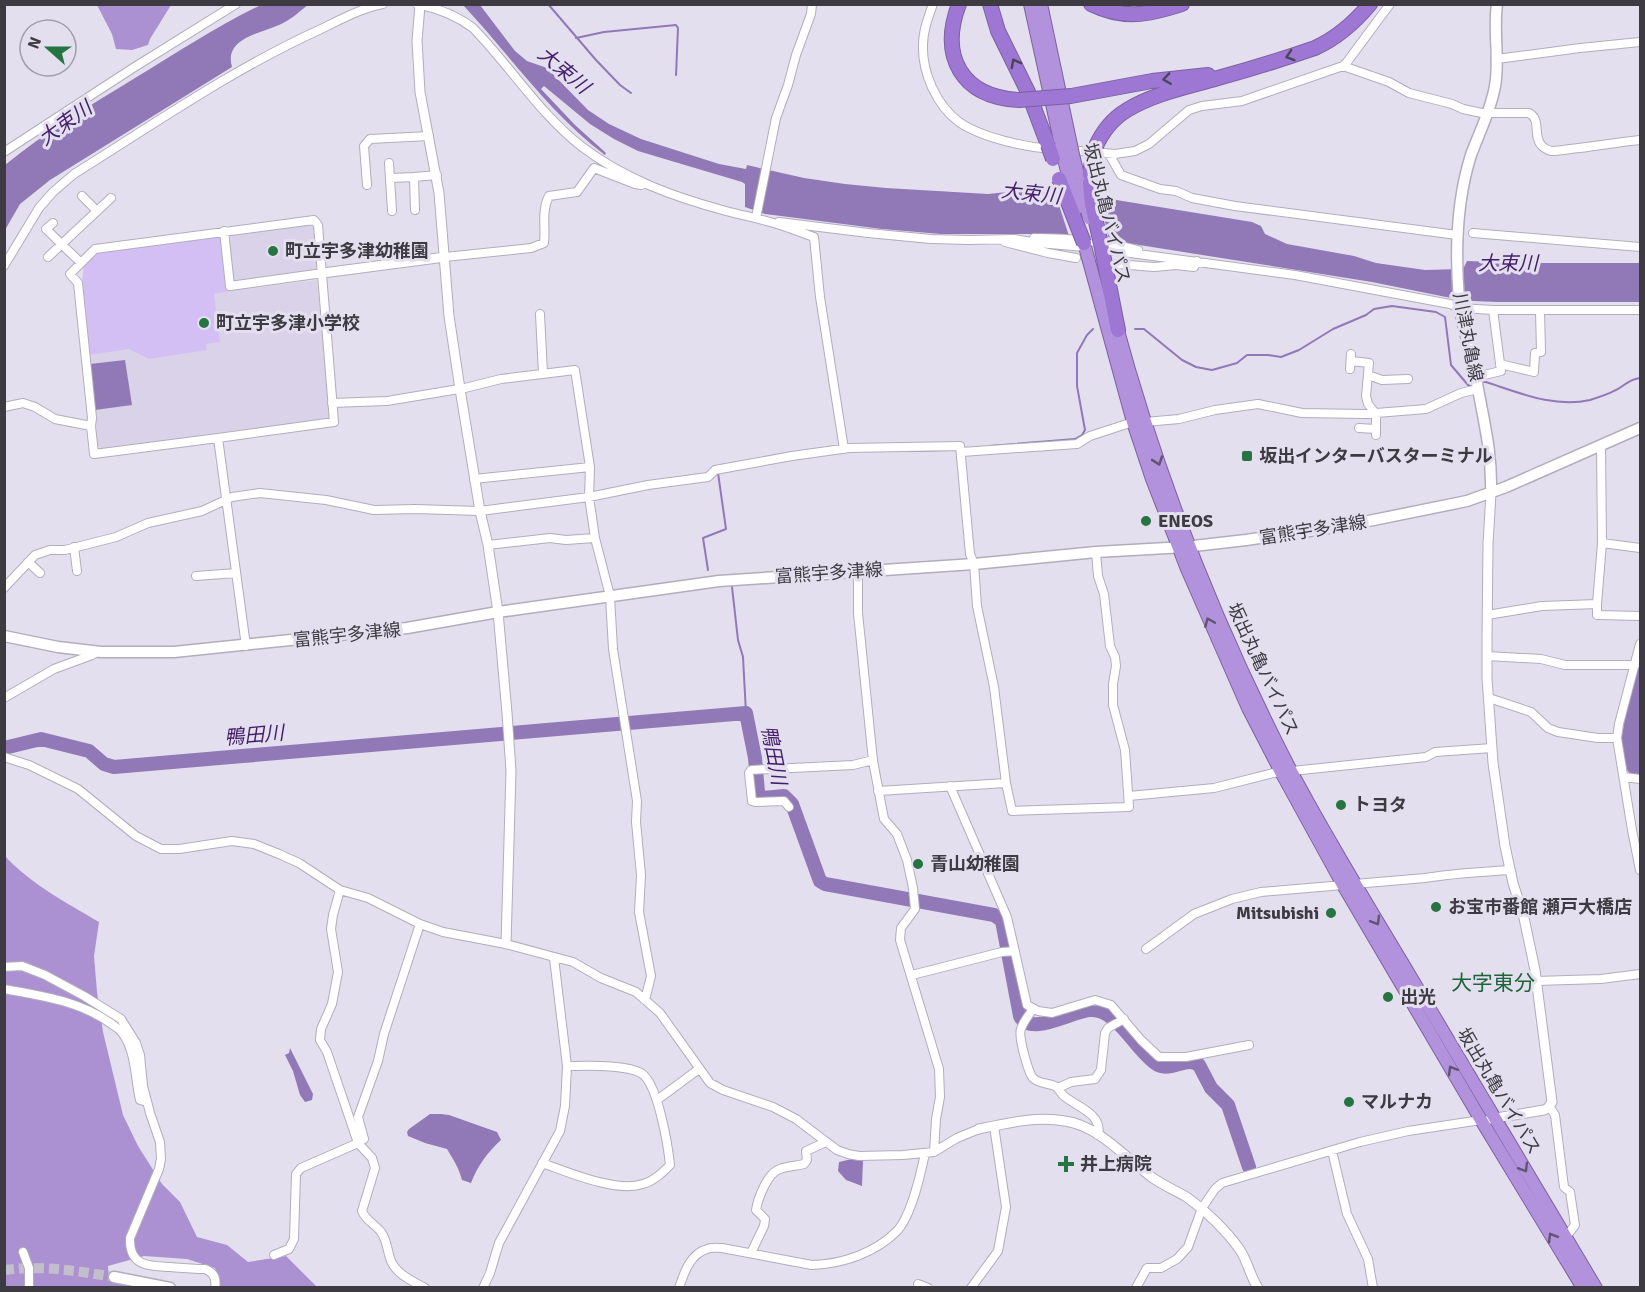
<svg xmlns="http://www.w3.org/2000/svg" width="1645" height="1292" viewBox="0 0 1645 1292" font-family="Signika,'Noto Sans JP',sans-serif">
	<rect width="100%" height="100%" fill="#e4dfee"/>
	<path fill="#dad2e8" d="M311,222L315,225L320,268L316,273L232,283L228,234Z
		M221,234L229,291L317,280L331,416L329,419L102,448L97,445L95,433L97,431L82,281Z"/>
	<path fill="#d4bff5" d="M221,234L229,291L214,294L220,342L206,344L207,350L149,359L129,349L89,355L82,281L84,264L96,252Z"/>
	<path fill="#ab91d1" d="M97,5H171L150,39L148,45L132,50L116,49L112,34Z
		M4,855C33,886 64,901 99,922L94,956L97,992L103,1032L123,1115L138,1146L162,1184L180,1202L197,1237L227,1245L248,1262L286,1256L317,1287H219L218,1275L215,1268L187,1259L144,1256L108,1266L109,1279L138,1287H5Z"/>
	<path fill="#9178b6" d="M263,4L308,5C301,10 293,18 285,22C266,33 223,36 232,67L50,180L20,204L5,230V165C45,132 91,105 135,78C177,53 218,25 263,4Z
		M463,5H480L515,51L527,61L547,68L588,110L609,124L641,139L719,164L746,169L747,165L804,178L845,184L886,188L988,194L1007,192H1043L1104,198L1252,222L1261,226L1265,234L1287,244L1354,256L1376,263L1425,270L1461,269L1464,267L1467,261L1521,263H1640V302H1497L1473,301L1446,297L1372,282L1108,240L1051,234H941L882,229L781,216L765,214L745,207V184L742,182L638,151L614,139L590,124L544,86L541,89L575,125L606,153L605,155C549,113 510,55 463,5Z
		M125,360L132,405L95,410L90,364Z
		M1640,658V776H1632L1627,770L1621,742L1627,704Z
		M290,1048L313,1094L312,1100L305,1102L300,1095L293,1071L285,1055L289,1053Z
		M430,1114H441L449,1115L497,1132L501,1140C487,1153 478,1165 471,1183L462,1180C459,1168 453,1159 447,1149L425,1143L408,1136L407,1132L409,1129Z
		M852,1159L863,1160L862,1186L846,1180L838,1171L839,1162Z"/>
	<path fill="#e4dfee" d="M1054,190L1099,195L1110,244L1070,239Z"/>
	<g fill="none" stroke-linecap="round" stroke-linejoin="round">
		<path stroke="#9178b6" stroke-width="2" d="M548,4L596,60L620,85L631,93
			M576,38L604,32L676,25L678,28L676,75
			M1135,329H1144L1182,360L1196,367L1212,370L1237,363L1247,355H1268L1281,357L1299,350L1333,329L1366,315L1374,309L1392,306L1436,312L1445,317L1451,365L1468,385H1470
			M1484,382H1486C1520,393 1554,408 1590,400C1600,397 1615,392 1624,385C1630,381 1633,379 1640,378
			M989,446L1075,439L1082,435L1085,430L1077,386V353L1087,335L1093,329
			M907,451L949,450
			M708,570L703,538L726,529L718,473
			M732,587L738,640L743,657L746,713"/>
		<path stroke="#9178b6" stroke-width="14" d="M4,748L41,739L89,751L104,764L114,767L746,713L755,758L758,792L761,798L784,796L792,804L820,881L825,884L994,915L1002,921L1020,1016C1030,1038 1075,1009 1092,1010C1119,1010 1136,1052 1158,1065C1168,1070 1180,1062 1190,1062C1192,1062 1197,1064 1199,1065L1211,1088L1228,1105L1249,1167"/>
		<path stroke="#c3becb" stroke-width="10" stroke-dasharray="10 5" stroke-linecap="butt" d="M4,1270C41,1265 78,1271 114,1277"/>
		<g stroke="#b2adbb" stroke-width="10">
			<path id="minor" d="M417,4C437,8 456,15 473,28C510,66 539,113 581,146C624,179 674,197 726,211C741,215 756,218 770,222C785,226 799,232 814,237L820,297L844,449
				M933,4C928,18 923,31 923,45C922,72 936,105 959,122C980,137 1024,147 1051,149
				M1497,59L1580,48L1640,42
				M1343,66L1389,82L1409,93L1452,104L1463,109L1482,113H1529C1542,120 1532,136 1542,146C1544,148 1548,150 1551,151C1556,151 1564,150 1570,149C1593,147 1617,142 1640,140
				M1069,150L1115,154L1135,151L1149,144L1189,110L1202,106L1242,101L1343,66L1347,62L1390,4
				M4,152L133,68L236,4
				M1109,154L1121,175L1160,189L1176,191L1192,198L1235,206L1457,235
				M389,163L392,211
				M390,178L414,177
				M367,185L364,146L370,139L429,136
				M82,196L97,211
				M415,210L414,177L437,175
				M756,218L776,118L788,85L796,55L811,14L812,4
				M779,222L868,233L931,239L968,240L1014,239L1038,243L1085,247
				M53,223L46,229L81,263
				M224,231L230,286L323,273
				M1473,233L1640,247
				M1034,238C1070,238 1104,241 1138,250
				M1005,242L1048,253L1076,258
				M1101,251L1108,250L1295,275L1450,304L1460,308L1493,310H1640
				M48,257L111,198
				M445,257L531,248L544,243C546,227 541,211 549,196L577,192L594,168L635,184L641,185
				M1116,264L1154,267L1176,265L1194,267L1197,261
				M4,266L39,208L53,192L74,174C154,124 233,69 319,30C340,20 361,8 383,4
				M540,314L543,374
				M1351,361L1369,363L1366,396L1368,404L1376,414V435
				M1500,364L1534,372L1535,353L1541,352L1540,310
				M1350,369L1351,354
				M1368,375L1382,380L1408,379
				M1476,377L1501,371L1493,310
				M332,403L387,401L465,388L501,379L575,370L590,467L589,497L595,538L610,596L613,649L637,801L636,822L641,875L639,912L651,976L645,1000
				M4,407L23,403L35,407L55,419L91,426L94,454L218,438L246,646
				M1145,422L1179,419L1215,410L1258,404L1302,413L1364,414L1426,409L1461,393L1478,389
				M91,426L92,418L78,283L70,274L95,249L314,220L318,225L334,422L218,438
				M1359,428L1376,429
				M962,452L1077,444L1090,436L1133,422
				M474,479L590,467
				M1602,543L1640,548
				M488,545L550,538L566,540L595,538
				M74,547L77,571
				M28,562L40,573
				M858,571V613L873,761L884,819L897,834L907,860L913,888L915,909L901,928L900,940L939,1069L940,1097L936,1119L934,1152
				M196,576L236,573
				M4,588L35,555L50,550H65L116,537L148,523L202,511L232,497L260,493L326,500L374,510L415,509L480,511L589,497L648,485L708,477L715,470L792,456L849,448L960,446L970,554L974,564L977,606L994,687L1006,783L1012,811L1129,807L1125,750L1113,705V684L1116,666L1115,657L1110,646L1104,594L1098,576L1096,552
				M1597,604V615L1640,616
				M1487,615L1542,606L1597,604L1602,543L1601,446
				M1487,656L1541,659L1565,665H1635
				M4,698L54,669L92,655L97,652
				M1489,698L1531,712L1548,728L1558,732L1598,738H1617L1632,830L1640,870
				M1617,738L1619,724L1640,644
				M4,757L29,765L78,789L136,836L161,849H179L232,841L254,844L279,854L299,863L340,890L368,898L420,924L443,932L506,944L573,962L601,978L636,992L660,1013L710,1083L723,1090L773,1107L796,1119L837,1150L848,1154L859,1156L903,1155L934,1152L957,1138L979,1129
				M1624,777L1640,779
				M950,786L1007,917L1027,1005L1038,1011L1052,1013L1095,1000L1111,1005L1141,1040L1159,1057H1186L1249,1045
				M878,791L1006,783
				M1129,796L1214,788L1273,773L1426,757L1435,752L1492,748
				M789,807L784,801L755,802L752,801L749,773L751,770L853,765L873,760
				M340,890L333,915L331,929L338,972L332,1004L321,1029L320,1040L327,1052L358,1143L372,1158L375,1168L362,1211C366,1221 375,1224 381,1232C387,1240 387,1249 390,1258C394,1273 412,1281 425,1288
				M1146,949L1194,914L1232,899L1261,892L1425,878C1453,873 1482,872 1510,870
				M4,967L22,966L45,975L84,996L121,1019L136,1043L140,1055L143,1086L150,1113L160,1142L161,1159L159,1169L130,1238C129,1266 148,1266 170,1267C182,1268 193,1269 205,1269C213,1272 217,1278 215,1288
				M912,975L1002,952L1015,951
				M1536,981L1601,979L1640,974
				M4,989C42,996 81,1001 113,1025C116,1027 121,1030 123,1034C136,1052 135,1079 140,1100L147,1102
				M1033,1009C1029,1015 1023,1022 1021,1029C1018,1036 1028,1072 1033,1078C1039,1084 1048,1083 1055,1086C1059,1088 1060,1093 1064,1096C1077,1107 1103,1114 1098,1135
				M1058,1088L1071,1082L1095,1079L1101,1070L1105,1033L1108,1028L1124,1019
				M657,1100L699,1069
				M1549,1106L1555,1115L1564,1187L1570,1192L1575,1225L1566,1237
				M1332,1151L1347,1214L1368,1259L1373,1288
				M542,1163C568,1172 616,1193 643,1184C654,1181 662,1173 670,1165C668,1146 658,1083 641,1073C625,1064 585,1066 567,1066
				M23,1252L29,1268V1288
				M751,1253L764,1226L765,1219L756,1210C758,1198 768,1172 780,1169C787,1166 796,1166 804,1164L807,1160L806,1151L826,1142
				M274,1255L289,1249L294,1239L296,1174L301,1168L358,1143L364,1139L358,1117L378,1061L384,1034L420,924
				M918,1284L928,1288
				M483,1288L490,1273L499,1243L560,1131L565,1106L567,1066L554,958
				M679,1288C684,1273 690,1254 707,1249C711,1247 717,1248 722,1248L812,1265C843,1264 875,1253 897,1231C911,1216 921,1173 925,1153
				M971,1288L998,1251L1006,1207L994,1126
				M1136,1288L1147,1268H1161L1177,1259L1188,1247L1202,1208L1215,1189L1222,1183L1360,1142L1408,1131L1481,1120"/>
		</g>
		<g stroke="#b2adbb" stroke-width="11">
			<path id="tertiary" d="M420,5L417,41L420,92L439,193L449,316L460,389L480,511L488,545L498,612L507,713L511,771L506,944
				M323,273L445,257
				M1490,1119L1544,1110L1548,1108L1552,1102L1535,970L1524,918L1513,883L1505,846L1493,763L1487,678V641L1488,544L1491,493
				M979,1129C1007,1123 1037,1116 1065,1121C1100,1126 1126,1159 1153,1178C1163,1185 1174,1190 1185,1196C1204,1209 1227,1231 1240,1250C1248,1262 1250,1276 1258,1288"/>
		</g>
		<g stroke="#b2adbb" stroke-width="13">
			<path id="secondary" d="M1491,493C1492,455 1485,426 1478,389C1476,377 1474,365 1471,354C1466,336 1460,318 1459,300C1455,252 1456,202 1471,155C1479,133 1491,110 1495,86C1500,59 1493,32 1497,4
				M4,636L58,647L101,652H174L407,628L498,612L719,581L974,564L1096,552L1185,547L1246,540L1344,526L1467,501L1506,487L1640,428
				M114,1277L170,1288"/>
		</g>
		<g stroke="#7c61a1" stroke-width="14">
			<path id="trunk" d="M1030,4L1061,145
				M1041,4L1071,145
				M1064,159L1069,180
				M1074,159L1080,182
				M1084,243L1133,422L1152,479L1187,569L1248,708L1281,772L1343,885L1481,1120L1583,1288
				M1115,320C1157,476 1217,628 1291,771C1328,841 1369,907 1409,974C1471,1078 1533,1183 1596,1288"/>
		</g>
		<g stroke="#7c61a1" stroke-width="16">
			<path id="motorway" d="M959,4C939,57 962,97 1019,100
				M990,4L998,31L1028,92L1048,145
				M1091,4C1124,20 1148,15 1182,4
				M1071,96L1152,81L1208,75
				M1095,148C1102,132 1112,119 1127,110C1155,93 1188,87 1218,78C1251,69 1283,59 1315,48C1337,38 1355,22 1370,4
				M1090,183V173L1093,156
				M1101,244L1118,330"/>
		</g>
		<use href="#minor" stroke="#fff" stroke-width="8"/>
		<use href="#tertiary" stroke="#fff" stroke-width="9"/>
		<use href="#secondary" stroke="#fff" stroke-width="10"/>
		<use href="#trunk" stroke="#b292dc" stroke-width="12"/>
		<use href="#motorway" stroke="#9e76d4" stroke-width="14"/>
		<g stroke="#7c61a1" stroke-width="14" stroke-linecap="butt">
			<path id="trunk-bridge" d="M1061,145L1064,159
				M1071,145L1074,159
				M1069,180L1076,209
				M1080,182L1089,218"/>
		</g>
		<g stroke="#7c61a1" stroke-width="16" stroke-linecap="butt">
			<path id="motorway-bridge" d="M1019,100L1071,96
				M1048,145L1053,159
				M1093,156L1095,148
				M1059,179L1084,243
				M1090,183L1092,204L1101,244"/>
		</g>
		<use href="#trunk-bridge" stroke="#b292dc" stroke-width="12"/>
		<use href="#motorway-bridge" stroke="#9e76d4" stroke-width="14"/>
	</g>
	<defs><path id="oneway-chevron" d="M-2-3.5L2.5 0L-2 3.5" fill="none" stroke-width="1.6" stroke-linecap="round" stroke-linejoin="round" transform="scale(1.5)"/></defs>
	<g stroke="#4c4457">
		<use href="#oneway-chevron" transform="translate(1290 56) rotate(162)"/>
		<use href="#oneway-chevron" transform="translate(1015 63) rotate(-118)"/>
		<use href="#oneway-chevron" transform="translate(1167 79) rotate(172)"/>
	</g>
	<g stroke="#605570">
		<use href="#oneway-chevron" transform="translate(1158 461) rotate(71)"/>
		<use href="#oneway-chevron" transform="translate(1209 622) rotate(-113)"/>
		<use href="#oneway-chevron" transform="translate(1376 921) rotate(59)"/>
		<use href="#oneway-chevron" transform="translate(1452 1070) rotate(-121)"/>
		<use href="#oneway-chevron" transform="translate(1524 1168) rotate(59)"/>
		<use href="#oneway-chevron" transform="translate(1552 1237) rotate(-121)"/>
	</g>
	<g fill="#277443" stroke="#e4dfee" stroke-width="2">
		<circle cx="273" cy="251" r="6"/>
		<circle cx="204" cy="323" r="6"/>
		<rect x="1241" y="450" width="12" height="12" rx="3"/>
		<circle cx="1146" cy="521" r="6"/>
		<circle cx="1341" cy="805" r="6"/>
		<circle cx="918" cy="864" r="6"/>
		<circle cx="1436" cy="907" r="6"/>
		<circle cx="1331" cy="913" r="6"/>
		<circle cx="1388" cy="997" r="6"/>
		<circle cx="1349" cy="1102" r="6"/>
		<path d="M1063 1155h6v6h6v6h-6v6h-6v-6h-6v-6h6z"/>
	</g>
	<g text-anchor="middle" stroke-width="6" stroke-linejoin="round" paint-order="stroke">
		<g font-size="18" fill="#3d3b41" stroke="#e4dfee">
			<text transform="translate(1107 213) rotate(76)" y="6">坂出丸亀バイパス</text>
			<text transform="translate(1468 337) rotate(79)" y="6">川津丸亀線</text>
			<text transform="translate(1313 530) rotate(-9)" y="6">富熊宇多津線</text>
			<text transform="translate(829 573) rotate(-4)" y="6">富熊宇多津線</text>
			<text transform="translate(347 635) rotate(-6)" y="6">富熊宇多津線</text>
			<text transform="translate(1263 669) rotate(65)" y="6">坂出丸亀バイパス</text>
			<text transform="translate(1499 1091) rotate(59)" y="6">坂出丸亀バイパス</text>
		</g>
		<g font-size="18" font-weight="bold" fill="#3d3b41" stroke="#e4dfee" text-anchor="start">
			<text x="285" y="257">町立宇多津幼稚園</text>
			<text x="216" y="329">町立宇多津小学校</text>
			<text x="1259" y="462">坂出インターバスターミナル</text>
			<text x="1158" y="527">ENEOS</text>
			<text x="1353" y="811">トヨタ</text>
			<text x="930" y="870">青山幼稚園</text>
			<text x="1448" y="913">お宝市番館 瀬戸大橋店</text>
			<text x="1319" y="919" text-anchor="end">Mitsubishi</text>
			<text x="1400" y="1003">出光</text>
			<text x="1361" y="1108">マルナカ</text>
			<text x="1080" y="1170">井上病院</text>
		</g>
		<g font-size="20" font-style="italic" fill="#431e6a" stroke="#e4dfee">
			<text transform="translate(564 70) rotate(40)" y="7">大束川</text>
			<text transform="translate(65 123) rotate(-36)" y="7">大束川</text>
			<text transform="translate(1031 193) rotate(6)" y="7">大束川</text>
			<text x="1508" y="270">大束川</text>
			<text transform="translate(254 735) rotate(-5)" y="7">鴨田川</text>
			<text transform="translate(774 755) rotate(79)" y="7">鴨田川</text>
		</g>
		<g font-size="21" fill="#1d6438" stroke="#e4dfee">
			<text x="1493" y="990">大字東分</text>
		</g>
	</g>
	<rect width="1645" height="1292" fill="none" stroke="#3d3b41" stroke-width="12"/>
	<g transform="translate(48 48) rotate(291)"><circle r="28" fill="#e4dfee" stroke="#a19da9" stroke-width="1.5"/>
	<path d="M0-4.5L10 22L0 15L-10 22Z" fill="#277443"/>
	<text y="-9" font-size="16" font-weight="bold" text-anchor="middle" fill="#3d3b41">N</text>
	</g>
</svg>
